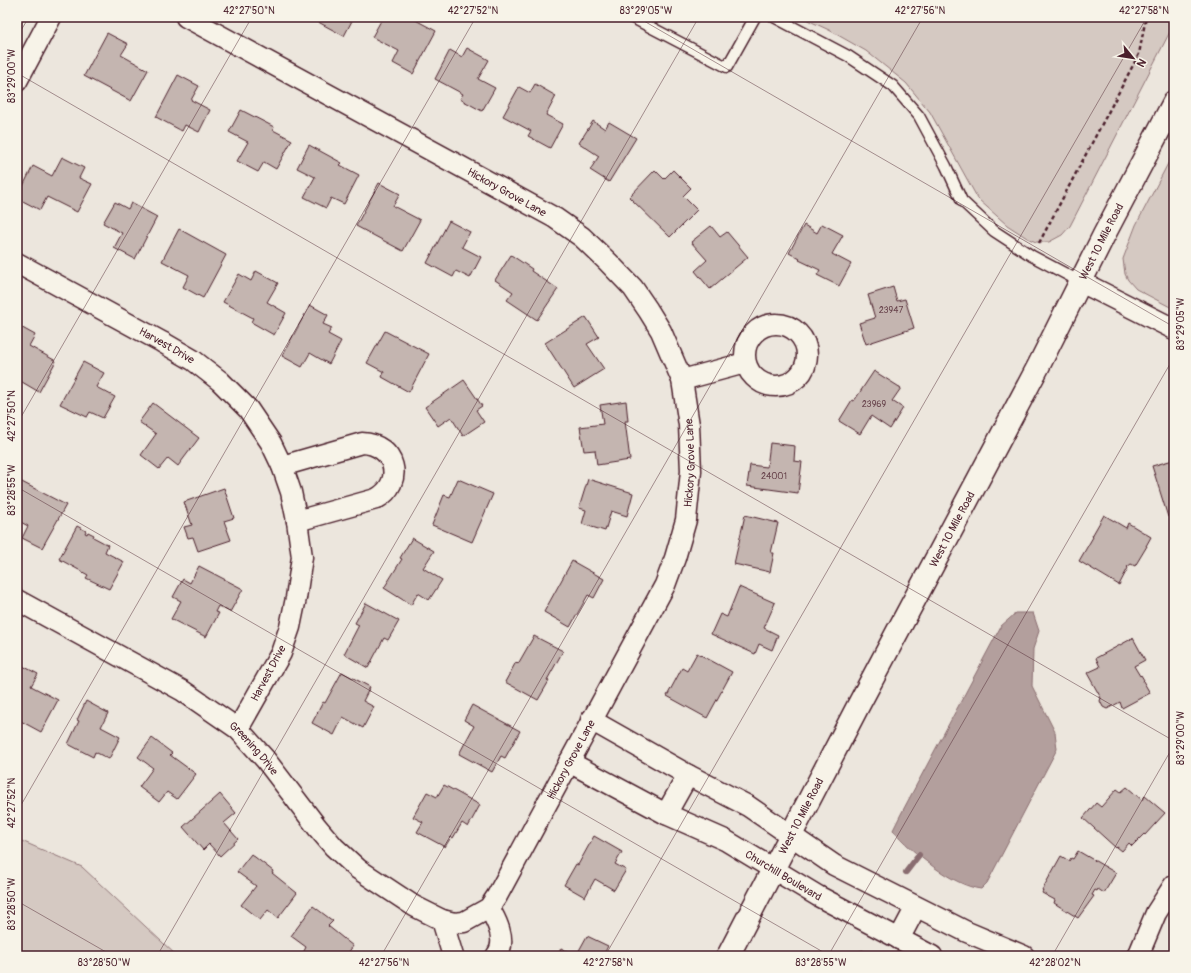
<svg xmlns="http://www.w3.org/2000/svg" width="1191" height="973" viewBox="0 0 1191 973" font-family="Pangolin,sans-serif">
	<rect width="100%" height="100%" fill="#ece6dd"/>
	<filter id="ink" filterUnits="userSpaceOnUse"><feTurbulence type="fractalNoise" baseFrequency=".025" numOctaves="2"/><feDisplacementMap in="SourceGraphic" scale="8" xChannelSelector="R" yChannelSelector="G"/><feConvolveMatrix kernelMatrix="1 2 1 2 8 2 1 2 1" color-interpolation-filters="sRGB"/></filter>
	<g filter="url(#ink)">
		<path fill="#d5c9c2" stroke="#907476" d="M801,17H1174V24L1070,226L1062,235L1049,242H1036L1027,238L1007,225L978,199L930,112L906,83L866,51L829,30Z
			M1174,152V309L1136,289L1128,280L1125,274L1123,259L1136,225Z
			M17,839L82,867L177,956H17Z"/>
		<path fill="#b39f9d" stroke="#896c6f" d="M1016,613H1033L1039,631L1033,649L1032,686L1055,732L1057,749L987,883L981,889C953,886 911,852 893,830L901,814L1001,626Z"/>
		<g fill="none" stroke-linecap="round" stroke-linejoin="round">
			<path stroke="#896c6f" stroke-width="6" d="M906,872L919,855
				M856,956L862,953"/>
		</g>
		<path fill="#c4b5b0" stroke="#4a1f2b" d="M309,17H354L344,36Z
			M383,17H410L436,31L413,74L393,63L399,51L372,37Z
			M107,33L128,44L121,55L148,70L131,101L84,76Z
			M467,48L489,60L478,79L495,88L482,111L460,99L463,94L435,79L450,50L462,57Z
			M178,75L199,86L191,100L210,110L199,132L185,125L182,131L156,117Z
			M535,84L556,96L546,115L563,124L550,148L528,136L531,131L503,116L519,87L530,93Z
			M241,110L274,127L273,130L292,140L276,169L264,162L258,172L237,161L248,142L229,132Z
			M593,121L605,129L609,122L636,138L609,182L590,170L599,156L579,143Z
			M309,145L342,163L340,165L359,175L344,204L331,198L326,208L304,197L315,177L297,168Z
			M62,157L84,168L79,178L92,184L77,212L47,197L40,210L17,198L33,166L52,176Z
			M655,170L664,179L673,170L691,188L683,196L697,210L670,237L629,197Z
			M379,183L400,194L393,206L420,220L403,251L356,226Z
			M115,202L128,209L131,203L157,217L135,259L114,248L122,233L103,223Z
			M449,221L470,232L462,247L481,257L470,278L456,271L453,277L427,263Z
			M822,224L843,235L832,254L851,264L839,286L817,275L820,270L799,260L800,259L789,253L804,225L817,233Z
			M711,226L720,237L727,232L748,257L710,289L695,271L707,260L691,242Z
			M179,229L226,255L203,298L183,287L189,275L162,261Z
			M511,255L532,269L531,271L558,289L537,320L507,300L513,292L495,280Z
			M256,271L278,283L267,302L286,313L274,335L251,322L253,318L223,302L239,274L251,281Z
			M893,287L897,301L905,299L914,328L866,344L859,323L875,318L868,295Z
			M310,305L328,315L323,324L332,328L328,334L341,341L329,364L310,353L302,367L282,356Z
			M586,317L599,337L587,344L604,369L574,388L545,343Z
			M17,325L35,335L29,346L56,361L39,392L17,379Z
			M385,331L429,354L409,392L382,377L384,372L367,363Z
			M83,362L104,373L96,387L115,397L103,418L90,412L87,417L60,404Z
			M874,371L901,388L892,401L903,408L890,429L871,416L860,434L839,421L852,400L854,401Z
			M464,380L482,406L476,410L484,422L463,436L451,417L438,426L425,407Z
			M626,401L628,421H625L630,460L597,465L595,450L584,451L580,427L603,424L600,405Z
			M153,403L199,438L178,466L168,458L159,469L141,455L156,434L139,422Z
			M770,443L795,446L794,461L802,462L798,493L747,486L750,465L767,467Z
			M1174,458V515L1168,517L1152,466L1173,460Z
			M458,479L493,494L472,542L432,525L444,495L450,497Z
			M588,479L633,493L627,516L611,511L605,531L582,524L586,510L579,508Z
			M18,480L66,505L42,548L22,538L28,526L17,520V482Z
			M224,488L234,518L224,521L231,540L198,551L193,537L188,538L184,527L192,525L184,502Z
			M745,515L778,523L771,553H774L770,572L734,564Z
			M1104,515L1126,528L1128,523L1151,537L1146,546H1147L1135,566L1131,564L1127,567L1128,568L1119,585L1079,561L1093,537L1092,536Z
			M77,526L86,531L85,533L87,534L88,532L94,535L93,537L108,545L105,552L124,562L109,589L86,578L88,575L59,559Z
			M412,538L434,551L423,568L442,580L429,600L418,593L411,605L384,588L402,559L400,558Z
			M572,561L604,579L594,598L588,595L570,627L544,612Z
			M199,566L243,589L230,612L218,606L215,612L219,613L206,637L171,619L181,601L173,597L183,579L190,583Z
			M739,587L775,603L764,628L778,635L772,650L759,644L755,654L711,634L720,614L727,617Z
			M366,603L399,621L388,640L384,638L368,668L344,654L359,625L355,623Z
			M534,636L563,651L547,680L549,681L538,700L505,682L516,662L518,664Z
			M1133,638L1145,660L1134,666L1140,676L1141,675L1144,680L1143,681L1150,693L1122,708L1120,702L1107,709L1103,707L1100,701L1101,698L1087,673L1100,667L1096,658Z
			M697,653L732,672L707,718L667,696L682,668L687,671Z
			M17,663L38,674L31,686L58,700L41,732L17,719Z
			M342,672L370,687L363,701L374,707L363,728L343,717L334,735L312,723L323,702L325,703Z
			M86,701L108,713L101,727L120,737L109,759L95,752L93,757L68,744L79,721L77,720Z
			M472,705L520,731L505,758L501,756L492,772L459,754L474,726L464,720Z
			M152,738L172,753L170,755L196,774L177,799L167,792L159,802L139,787L153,768L138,757Z
			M444,785L480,805L468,827L462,823L453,838L451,837L445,847L417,832L423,822L413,817L427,792L437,797Z
			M1127,787L1142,800L1145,796L1165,813L1145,835L1144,834L1132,846L1129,843L1122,851L1117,847L1116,848L1083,818L1096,803L1101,807L1117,789L1121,792Z
			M220,794L236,813L224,823L238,839L220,856L209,844L203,850L183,827Z
			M594,836L622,852L615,864L626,870L614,890L595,879L585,897L564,885L576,864L578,865Z
			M1078,851L1116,873L1104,893L1098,889L1097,891L1095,890L1092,895L1094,896L1078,918L1054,903L1055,900L1042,893L1043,891L1042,890L1061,856L1069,861L1071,858L1073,859Z
			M251,854L273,871L272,873L297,893L278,918L268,910L260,920L241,905L256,886L237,872Z
			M313,906L333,921L328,926L353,946L346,956H303V953L306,947L291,936Z
			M587,936L608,946L603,956H557L561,948L576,956Z"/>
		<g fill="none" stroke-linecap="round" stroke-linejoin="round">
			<g stroke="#4a1f2b" stroke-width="13">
				<path id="lane" d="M631,17L727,67L755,17
					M774,17L848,56L893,86L919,116L946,166L962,201L994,231L1032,256L1081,282"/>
			</g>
			<g stroke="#4a1f2b" stroke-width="23">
				<g id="street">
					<path d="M17,81L51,17"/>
					<path id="s1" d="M17,263L162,342L193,360L220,381L248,409L271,443L282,466L291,492L297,521L302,557L296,598L290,627L281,653L238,729"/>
					<path d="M1081,282L1174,329"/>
					<circle cx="776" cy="355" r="31"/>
					<path d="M682,380L745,363"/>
					<path d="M282,466L362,443C395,444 406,483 376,499L297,521"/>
					<path id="s2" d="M17,600L183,691L238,729L265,759L317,827L334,847L358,869L414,906L442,920L454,923L464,922L489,908L497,896L665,585L675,558L686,520L691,471L689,425L682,380L661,331L648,310L633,288L608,262L582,237L555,218L186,17"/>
					<path d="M591,720L688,775L748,806L834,865L967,932L1024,956"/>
					<path id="s3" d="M569,762L666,814L725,840L818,896L932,956"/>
					<path d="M666,814L688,775"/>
					<path d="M489,908C497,921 508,942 496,956"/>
					<path d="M442,920L453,956"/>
					<path d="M899,939L916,907"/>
					<path d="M1138,956L1156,913L1174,885"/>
				</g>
			</g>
			<g stroke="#4a1f2b" stroke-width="25">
				<g id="secondary">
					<path id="s4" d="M728,956L858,706L1038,367L1104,235L1174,102"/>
				</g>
			</g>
			<path stroke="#4a1f2b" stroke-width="2.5" stroke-dasharray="4 3" stroke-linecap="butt" d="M1039,243L1139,54L1146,17"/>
			<use href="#lane" stroke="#f7f3e8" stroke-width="10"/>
			<use href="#street" stroke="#f7f3e8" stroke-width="20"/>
			<use href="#secondary" stroke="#f7f3e8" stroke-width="22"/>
		</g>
	</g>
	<path fill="none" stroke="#4a1f2b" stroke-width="1" stroke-opacity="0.45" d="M637,17L1174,327M17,37L29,17M17,73L1174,741M17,424L252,17M17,487L830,956M17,812L476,17M17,901L113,956M157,956L699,17M381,956L923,17M605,956L1147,17M828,956L1174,357M1052,956L1174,745"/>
	<g text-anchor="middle" stroke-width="3" stroke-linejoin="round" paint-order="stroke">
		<g font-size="9" fill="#68444c">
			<text x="891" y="313">23947</text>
			<text x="874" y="407">23969</text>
			<text x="774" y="479">24001</text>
		</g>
		<g font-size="11" fill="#4a1f2b" stroke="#f7f3e8">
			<text transform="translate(507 192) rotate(29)" y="4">Hickory Grove Lane</text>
			<text dy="4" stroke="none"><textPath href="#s4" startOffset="806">West 10 Mile Road</textPath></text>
			<text dy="4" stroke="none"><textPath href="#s1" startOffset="171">Harvest Drive</textPath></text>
			<text dy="4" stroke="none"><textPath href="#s2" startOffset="1084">Hickory Grove Lane</textPath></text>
			<text dy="4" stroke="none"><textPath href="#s4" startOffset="482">West 10 Mile Road</textPath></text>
			<text transform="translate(268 673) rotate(-62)" y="4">Harvest Drive</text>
			<text dy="4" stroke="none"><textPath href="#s2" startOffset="281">Greening Drive</textPath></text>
			<text dy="4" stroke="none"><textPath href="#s2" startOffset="760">Hickory Grove Lane</textPath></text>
			<text dy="4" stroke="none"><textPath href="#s4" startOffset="158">West 10 Mile Road</textPath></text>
			<text dy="4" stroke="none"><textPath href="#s3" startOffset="243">Churchill Boulevard</textPath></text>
		</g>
	</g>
	<rect width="1191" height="973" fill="none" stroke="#f7f3e8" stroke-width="44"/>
	<g transform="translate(1133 58) rotate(120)" stroke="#f7f3e8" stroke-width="3" paint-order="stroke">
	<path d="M0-3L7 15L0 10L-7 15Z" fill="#4a1f2b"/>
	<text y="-6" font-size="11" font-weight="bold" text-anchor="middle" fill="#4a1f2b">N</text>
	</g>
	<rect x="22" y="22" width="1147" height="929" fill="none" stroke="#4a1f2b" stroke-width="1.5"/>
	<g font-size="10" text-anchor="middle" fill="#4a1f2b">
		<text x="249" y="14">42°27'50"N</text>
		<text x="473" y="14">42°27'52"N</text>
		<text x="646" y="14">83°29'05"W</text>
		<text x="920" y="14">42°27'56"N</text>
		<text x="1144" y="14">42°27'58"N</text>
		<text transform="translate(11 76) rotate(-90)" y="4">83°29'00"W</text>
		<text transform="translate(1180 324) rotate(-90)" y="4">83°29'05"W</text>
		<text transform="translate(11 416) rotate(-90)" y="4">42°27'50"N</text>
		<text transform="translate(11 490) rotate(-90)" y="4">83°28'55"W</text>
		<text transform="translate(1180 738) rotate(-90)" y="4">83°29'00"W</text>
		<text transform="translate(11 803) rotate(-90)" y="4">42°27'52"N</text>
		<text transform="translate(11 904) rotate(-90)" y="4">83°28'50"W</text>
		<text x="104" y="966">83°28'50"W</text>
		<text x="384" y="966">42°27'56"N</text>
		<text x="608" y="966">42°27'58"N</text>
		<text x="821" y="966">83°28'55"W</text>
		<text x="1055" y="966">42°28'02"N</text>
	</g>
</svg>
